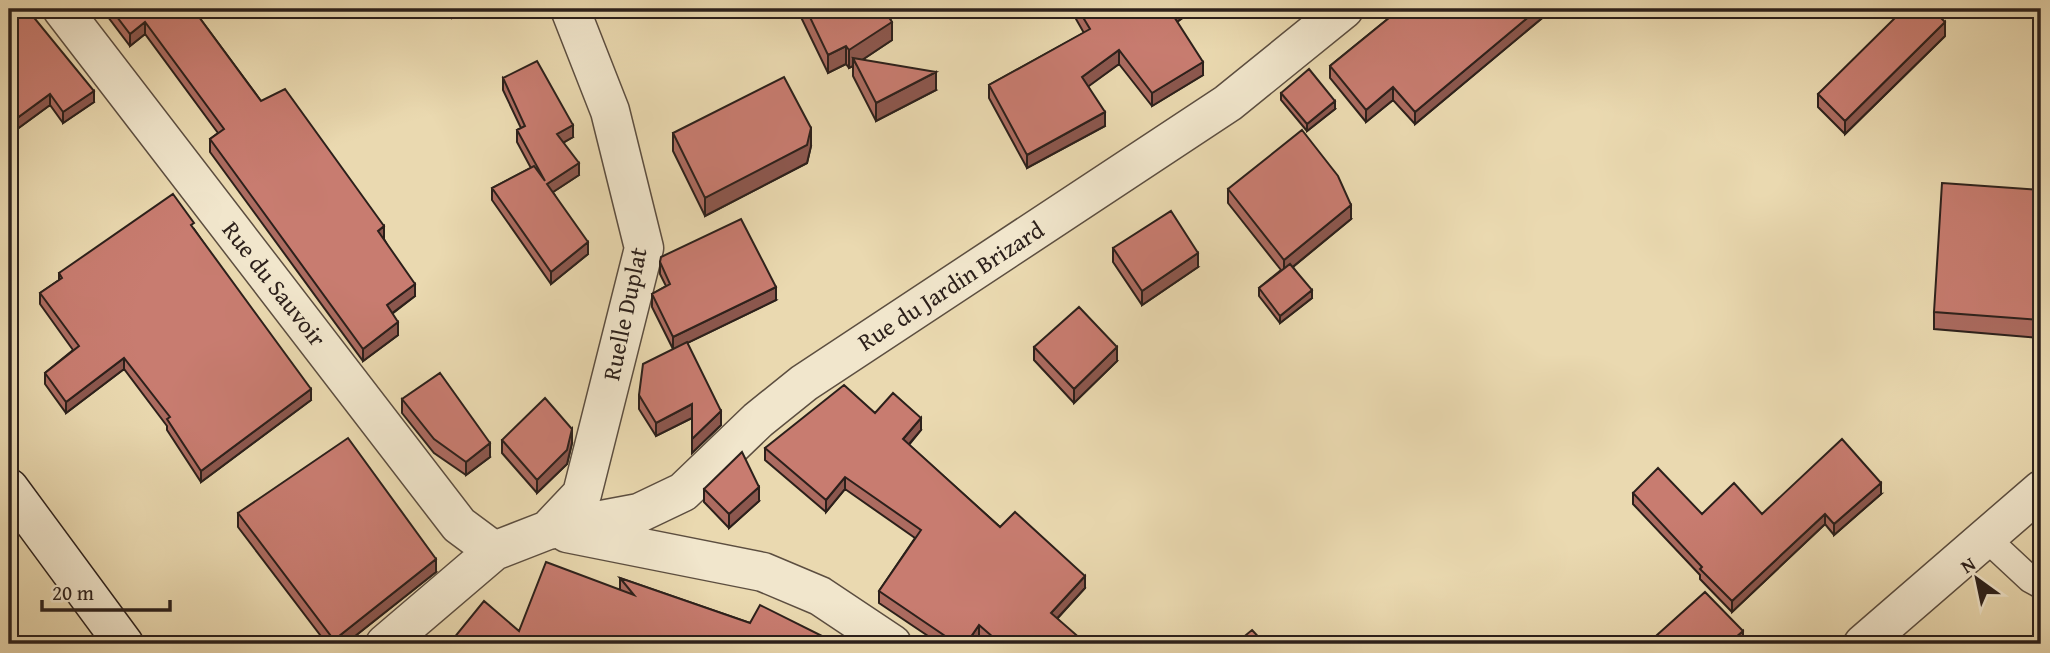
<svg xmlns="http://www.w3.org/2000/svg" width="2050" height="653" viewBox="0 0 2050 653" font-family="'Gentium Book Plus',serif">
	<rect width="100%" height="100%" fill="#ead9b0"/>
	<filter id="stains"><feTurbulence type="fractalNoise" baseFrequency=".00286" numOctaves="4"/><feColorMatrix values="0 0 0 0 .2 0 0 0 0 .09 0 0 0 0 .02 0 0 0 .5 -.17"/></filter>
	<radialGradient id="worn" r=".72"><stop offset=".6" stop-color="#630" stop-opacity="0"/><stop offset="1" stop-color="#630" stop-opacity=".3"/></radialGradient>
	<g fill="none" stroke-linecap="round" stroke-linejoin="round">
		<g stroke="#5c4e40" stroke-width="29">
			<path id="service" d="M1986,538L2030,579L2041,585"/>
		</g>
		<g stroke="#5c4e40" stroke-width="41">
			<path id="minor" d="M62,9L459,525L494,551
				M548,530L582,494L644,248L610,111L570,9
				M567,533L763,572L820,596L892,644
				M385,644L494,551L548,530L639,513L683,492L758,420L804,383L1228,103L1344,9
				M1863,644L2041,490"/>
		</g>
		<g stroke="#2c201b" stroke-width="41">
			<path id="secondary" d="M9,488L124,644"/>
		</g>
		<use href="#service" stroke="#f1e6cc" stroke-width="26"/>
		<use href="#minor" stroke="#f1e6cc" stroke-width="38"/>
		<use href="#secondary" stroke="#f1e6cc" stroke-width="38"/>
	</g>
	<path fill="#ac6b60" stroke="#2c201b" stroke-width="2" d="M9,9L94,102L63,123L50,105L9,135Z
		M102,9H193L261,101L384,238V239L415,296L392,314L398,335L363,361L210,152V139L218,133L145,34L130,46Z
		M447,9H471L452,18Z
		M797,9H890L892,40L862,60L936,90L876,121L853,76V66L849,68L846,64L828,73Z
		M1076,9H1195L1177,22L1203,75L1152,106L1119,64L1088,86L1105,126L1027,168L989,98V85L1084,33L1076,19Z
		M1400,9H1553L1415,124L1393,100L1366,122L1330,78V66Z
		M1945,36L1845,134L1818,107V94Z
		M503,78L573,137L563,143L579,175L553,192L588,254L551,284L492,200V188L531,168L517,142V130L521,128L503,90Z
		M1281,93L1335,109L1307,131L1281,100Z
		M673,133L811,146L807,163L705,216L673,151Z
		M1228,189L1351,219L1293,267L1312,298L1280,323L1259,296V288L1281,270L1228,203Z
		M2041,190V338L1934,329V312Z
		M194,229L311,400L201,482L167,430V426L124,369L66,413L45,384V373L73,350L40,304V293L59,280V273Z
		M1113,248L1198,267L1142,305L1113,262Z
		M660,262L776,300L687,343L721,425L692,453V418L656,436L639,409V395L673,349L652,307V294L666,286L660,274Z
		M1034,347L1117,361L1074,403L1034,360Z
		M402,399L490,457L466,475L434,453L402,413Z
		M875,413L921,430L909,445L1000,527L1085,588L1057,619L1082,644H987L979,637L974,644H940L879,603V591L915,538L845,489L826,512L765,460V448Z
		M502,440L572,443L567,464L537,493L502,453Z
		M704,489L759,501L729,528L704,502Z
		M1633,493L1702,514H1762L1881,494L1834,535L1825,524L1732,612L1700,579V575L1633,504Z
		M238,513L436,572L345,644H327L238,527Z
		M620,578L750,623L838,644H453V639L519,631L620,589Z"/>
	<path fill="#8c574e" stroke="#2c201b" stroke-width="2" d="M452,9H471L452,18Z
		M888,9H890V20L892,22V40L856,64L853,58V66L849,68V50L886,13Z
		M1176,9H1195L1171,26V12Z
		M1538,9H1553L1415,124V112Z
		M145,22V34L130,46V34Z
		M1945,22V36L1845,134V121Z
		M846,46V64L828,73V55Z
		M1119,50V64L1082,91V77Z
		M1203,62V75L1152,106V93Z
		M936,72V90L876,121V103Z
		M1393,87V100L1366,122V110Z
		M94,91V102L63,123V112Z
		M50,94V105L9,135V124Z
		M1335,101V109L1307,131V124Z
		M1105,112V126L1027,168V155Z
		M573,125V137L557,146V134Z
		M811,128V146L807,163L705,216V198Z
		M579,163V175L547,196V184Z
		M1351,205V219L1284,274V260Z
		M384,226V238L378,243V231Z
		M588,242V254L551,284V272Z
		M1198,253V267L1142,305V291Z
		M415,284V296L387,317V305Z
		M776,287V300L673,350V337Z
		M1312,290V298L1280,323V316Z
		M398,322V335L363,361V349Z
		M1117,347V361L1074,403V389Z
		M124,358V369L66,413V402Z
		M311,389V400L201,482V471Z
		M692,404V418L656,436V423Z
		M721,411V425L692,453V439Z
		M921,418V430L903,451V439Z
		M572,429V443L567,464L537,493V480Z
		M490,443V457L466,475V462Z
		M845,477V489L826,512V500Z
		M1881,483V494L1834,535V524Z
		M759,487V501L729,528V514Z
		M1825,514V524L1732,612V601Z
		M436,559V572L345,644H334V640Z
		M1085,576V588L1051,625V613Z
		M979,625V637L974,644H966Z
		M1743,631V644H1728Z"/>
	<path fill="#c87c70" stroke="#2c201b" stroke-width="2" d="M9,9H27L94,91L63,112L50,94L9,124Z
		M111,9H193L261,101L285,89L384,226L378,231L415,284L387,305L398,322L363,349L210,139L224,129L145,22L130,34Z
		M806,9H888L886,13L892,22L849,50L846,46L828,55Z
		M1078,9H1176L1171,12L1203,62L1152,93L1119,50L1082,77L1105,112L1027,155L989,85L1090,29Z
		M1400,9H1538L1415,112L1393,87L1366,110L1330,66Z
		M1904,9H1932L1945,22L1845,121L1818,94Z
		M853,58L936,72L876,103Z
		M537,61L573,125L557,134L579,163L547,184L588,242L551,272L492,188L534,166L545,181L517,130L525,126L503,78Z
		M1309,69L1335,101L1307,124L1281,93Z
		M784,77L811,128L807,145L705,198L673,133Z
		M1302,130L1338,176L1351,205L1284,260L1228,189Z
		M1942,183L2041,190V320L1934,312Z
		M173,194L194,223L191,225L311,389L201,471L167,419L170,417L124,358L66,402L45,373L79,346L40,293L62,278L59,273Z
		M1171,211L1198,253L1142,291L1113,248Z
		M741,219L776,287L673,337L652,294L670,284L660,262L661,257Z
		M1290,264L1312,290L1280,316L1259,288Z
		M1079,307L1117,347L1074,389L1034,347Z
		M687,342L721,411L692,439V404L656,423L639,395L643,364Z
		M440,373L490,443L466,462L434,439L402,399Z
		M844,385L875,413L893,393L921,418L903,439L1000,527L1015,512L1085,576L1051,613L1082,640L1078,644H1001L979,625L966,644H957L879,591L921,530L845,477L826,500L765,448Z
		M545,398L572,429L567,450L537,480L502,440Z
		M348,438L436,559L334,640L238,513Z
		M1842,439L1881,483L1834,524L1825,514L1732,601L1700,569L1702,567L1633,493L1658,468L1702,514L1734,483L1762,514Z
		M742,452L759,487L729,514L704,489Z
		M546,562L634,595L620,578L750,623L760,605L838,644H575L560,639L556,644H459L453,639L484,601L519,631Z
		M1705,592L1743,631L1728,644H1647Z
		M1252,630L1265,644H1235Z"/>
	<g text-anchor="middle" stroke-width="6" stroke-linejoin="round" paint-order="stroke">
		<g font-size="24" fill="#2c201b" stroke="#f1e6cc">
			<text transform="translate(274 284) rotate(52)" y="8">Rue du Sauvoir</text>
			<text transform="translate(951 286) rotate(-33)" y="8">Rue du Jardin Brizard</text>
			<text transform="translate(625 314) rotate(-78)" y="8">Ruelle Duplat</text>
		</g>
	</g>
	<rect width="2050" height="653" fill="none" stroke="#ead9b0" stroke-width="35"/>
	<rect x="10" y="10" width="2029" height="632" fill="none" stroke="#2c201b" stroke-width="3.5"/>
	<rect x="18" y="18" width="2015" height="618" fill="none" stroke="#2c201b" stroke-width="2"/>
	<g transform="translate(1977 579) rotate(327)" stroke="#f1e6cc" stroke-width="5" paint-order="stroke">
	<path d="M0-5L12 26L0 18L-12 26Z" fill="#2c201b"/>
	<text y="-10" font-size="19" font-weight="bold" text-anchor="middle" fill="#2c201b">N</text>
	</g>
	<path d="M42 600v10h128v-10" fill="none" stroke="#2c201b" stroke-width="3.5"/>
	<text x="52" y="600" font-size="21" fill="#2c201b" stroke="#f1e6cc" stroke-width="5" paint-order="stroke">20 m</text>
	<rect width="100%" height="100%" filter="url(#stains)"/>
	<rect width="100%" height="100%" fill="url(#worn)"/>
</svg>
